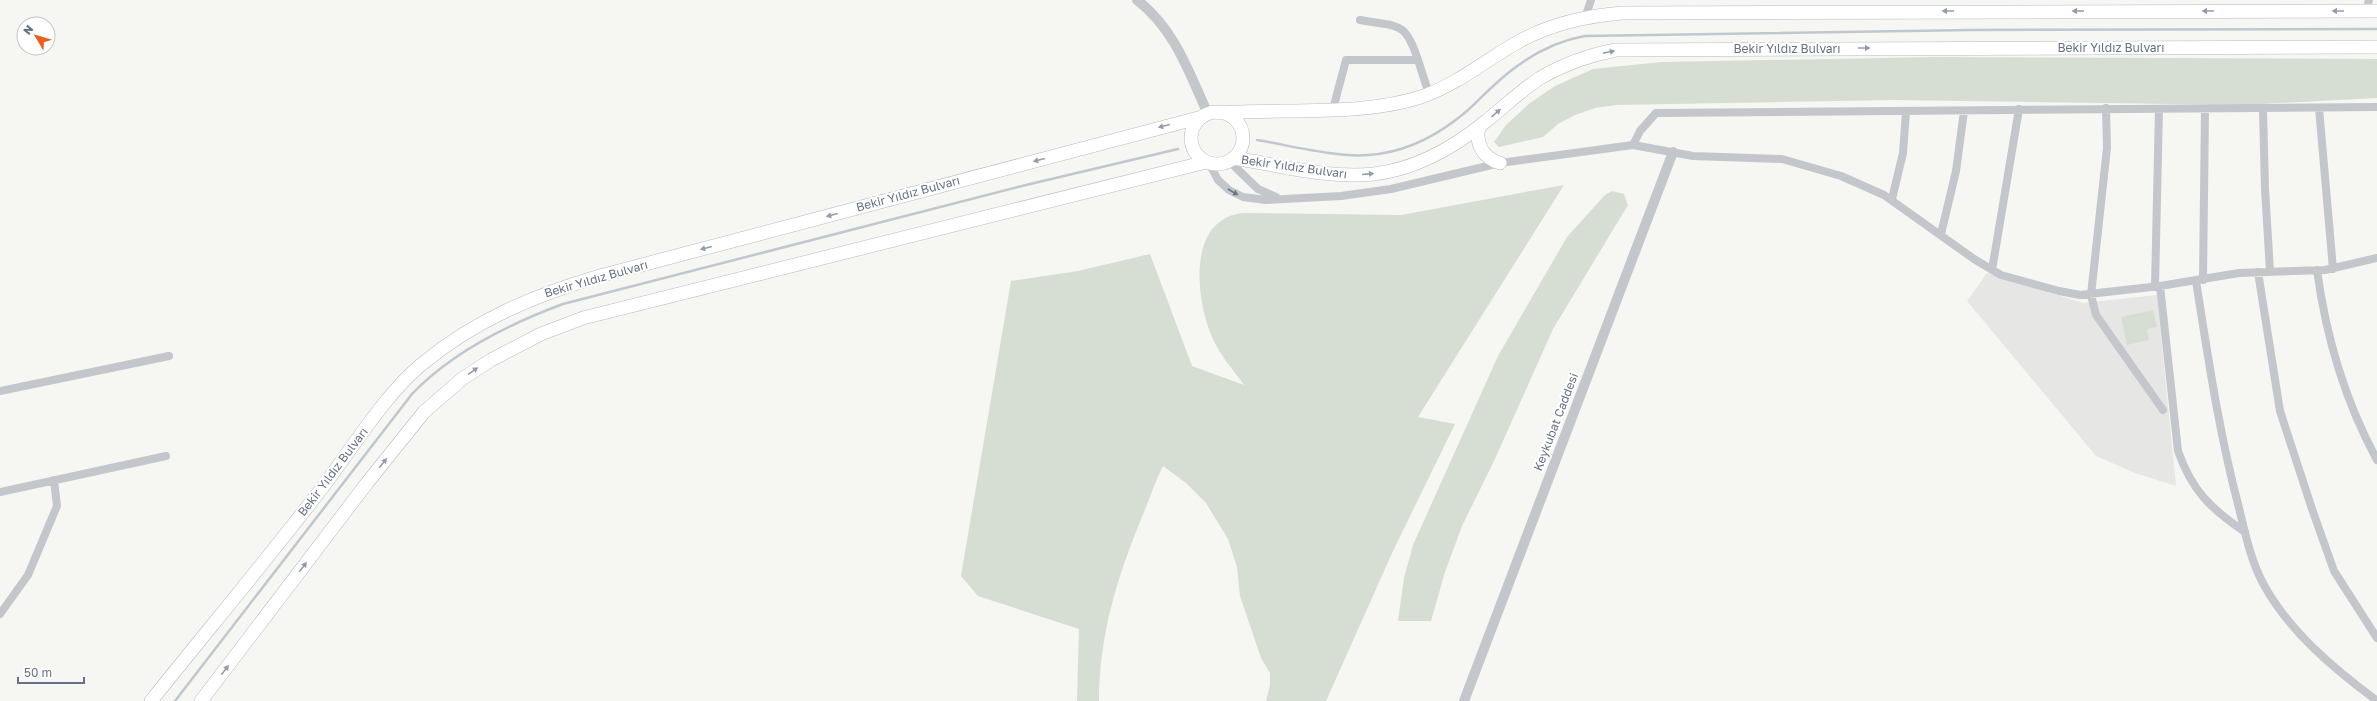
<svg xmlns="http://www.w3.org/2000/svg" width="2377" height="701" viewBox="0 0 2377 701" font-family="'Golos Text',sans-serif">
	<rect width="100%" height="100%" fill="#f6f6f2"/>
	<path fill="#e6e7e5" d="M1987,273L2083,303L2157,295L2176,486L2135,473L2096,456L1967,301Z"/>
	<path fill="#d6ddd3" d="M1937,57L2377,59V98L2241,105L1895,100L1616,105L1595,108L1575,115L1558,124L1543,137L1499,147L1494,142L1506,125L1530,103L1555,86L1593,69L1662,62Z
		M1564,185L1418,417L1455,424L1393,551L1326,701H1266L1270,685V673L1261,658L1240,596L1237,567L1228,539L1206,503L1186,483L1163,466C1155,482 1149,500 1142,517C1117,577 1099,636 1099,701H1077L1079,629L978,596L961,576L1011,281L1078,271L1150,254L1192,366L1244,385C1233,369 1220,356 1212,337C1196,300 1186,219 1243,213L1401,215Z
		M1612,191L1624,194L1628,205L1553,329L1494,461L1462,526L1445,572L1431,621H1398L1404,578L1413,545L1498,356L1567,237L1605,195Z
		M2153,310L2157,327L2147,329L2149,340L2127,345L2121,317Z"/>
	<g fill="none" stroke-linecap="round" stroke-linejoin="round">
		<path stroke="#bec8ce" stroke-width="2.5" d="M1257,140C1288,145 1338,158 1368,155C1401,153 1431,139 1457,119C1470,110 1480,98 1491,88C1517,63 1550,42 1585,36L1972,30L2377,29
			M175,701L412,394C452,352 509,324 563,304L1026,185L1178,149"/>
		<g stroke="#b6babe" stroke-width="14">
			<path id="primary" d="M1191 138a26 26 0 1 1 52 0a26 26 0 1 1-52 0Z
				M1219,113C1284,108 1362,117 1424,96C1459,83 1486,60 1518,42C1550,24 1586,16 1622,13L2377,11
				M1479,127C1475,144 1483,158 1500,163
				M1233,158C1279,165 1327,179 1374,174C1416,169 1453,148 1485,122C1504,107 1520,91 1540,78C1564,64 1589,55 1616,50L2377,47
				M151,701C207,631 264,563 319,492C350,452 384,395 422,364C475,320 535,295 600,276L1202,117
				M201,701L367,483L424,412L462,379L491,360L541,334L583,318L1206,162"/>
		</g>
		<path stroke="#c3c6ca" stroke-width="8" d="M2366,11L2369,0
			M1585,18L1591,0
			M1360,20C1398,27 1405,20 1418,60
			M2106,108L2107,148L2091,295L2096,315L2163,410
			M2319,108L2333,269
			M1333,109L1346,60H1418L1429,94
			M2263,110L2265,189L2270,271
			M1633,145L1640,131L1656,113L2377,107
			M1229,161L1258,189L1276,197
			M1209,163L1218,180L1229,190L1243,197L1266,200L1341,196L1391,189L1500,163L1633,145L1693,156L1782,159L1841,176L1884,195L1974,259L2001,275L2059,291L2080,295L2160,286L2239,273L2325,270L2377,258
			M1892,199L1903,153L1906,112
			M1941,234L1956,171L1964,111
			M1992,270L2019,109
			M2317,270C2326,337 2345,401 2377,460
			M2258,272L2280,411L2312,509L2334,571L2377,638
			M2203,280L2205,110
			M2196,281C2208,357 2219,433 2239,508C2245,533 2251,562 2264,585C2289,631 2334,669 2376,700
			M2160,286L2178,451C2192,491 2211,509 2245,532
			M2155,287L2159,109
			M0,391L169,356
			M0,492L166,456
			M0,614L28,575L57,506L54,480"/>
		<path stroke="#c3c6ca" stroke-width="10" d="M1137,0C1175,29 1189,73 1208,114
			M1464,701L1673,152"/>
		<use href="#primary" stroke="#fff" stroke-width="13"/>
	</g>
	<defs><path id="oneway-solid" d="M-6-.8H1V-3.2L6.5 0L1 3.2V.8H-6Z"/></defs>
	<g fill="#929daa">
		<use href="#oneway-solid" transform="translate(1948 11) rotate(180)"/>
		<use href="#oneway-solid" transform="translate(2078 11) rotate(-180)"/>
		<use href="#oneway-solid" transform="translate(2208 11) rotate(180)"/>
		<use href="#oneway-solid" transform="translate(2338 11) rotate(180)"/>
		<use href="#oneway-solid" transform="translate(1864 48)"/>
		<use href="#oneway-solid" transform="translate(1609 52) rotate(-11)"/>
		<use href="#oneway-solid" transform="translate(1496 113) rotate(-40)"/>
		<use href="#oneway-solid" transform="translate(1164 126) rotate(166)"/>
		<use href="#oneway-solid" transform="translate(1039 160) rotate(165)"/>
		<use href="#oneway-solid" transform="translate(1368 174) rotate(-5)"/>
		<use href="#oneway-solid" transform="translate(832 215) rotate(165)"/>
		<use href="#oneway-solid" transform="translate(706 248) rotate(165)"/>
		<use href="#oneway-solid" transform="translate(473 371) rotate(-35)"/>
		<use href="#oneway-solid" transform="translate(383 463) rotate(-51)"/>
		<use href="#oneway-solid" transform="translate(303 567) rotate(-53)"/>
		<use href="#oneway-solid" transform="translate(225 670) rotate(-53)"/>
	</g>
	<use fill="#687788" href="#oneway-solid" transform="translate(1233 192) rotate(30)"/>
	<g text-anchor="middle" stroke-width="4" stroke-linejoin="round" paint-order="stroke">
		<g font-size="12" fill="#637385" stroke="#fff">
			<text x="2111" y="52">Bekir Yıldız Bulvarı</text>
			<text x="1787" y="53">Bekir Yıldız Bulvarı</text>
			<text transform="translate(1294 167) rotate(8)" y="4">Bekir Yıldız Bulvarı</text>
			<text transform="translate(908 194) rotate(-15)" y="4">Bekir Yıldız Bulvarı</text>
			<text transform="translate(596 279) rotate(-16)" y="4">Bekir Yıldız Bulvarı</text>
			<text transform="translate(1556 422) rotate(-69)" y="4">Keykubat Caddesi</text>
			<text transform="translate(333 472) rotate(-53)" y="4">Bekir Yıldız Bulvarı</text>
		</g>
	</g>
	<g transform="translate(36 36) rotate(308)"><circle r="19" fill="#ffffff" stroke="#c1c7ce"/>
	<path d="M0-3L7 15L0 10L-7 15Z" fill="#ec5e1c"/>
	<text y="-6" font-size="11" font-weight="bold" text-anchor="middle" fill="#637385">N</text>
	</g>
	<path d="M18 677v6h66v-6" fill="none" stroke="#637385" stroke-width="2"/>
	<text x="24" y="677" font-size="12" fill="#637385" stroke="#ffffff" stroke-width="3" paint-order="stroke">50 m</text>
</svg>
